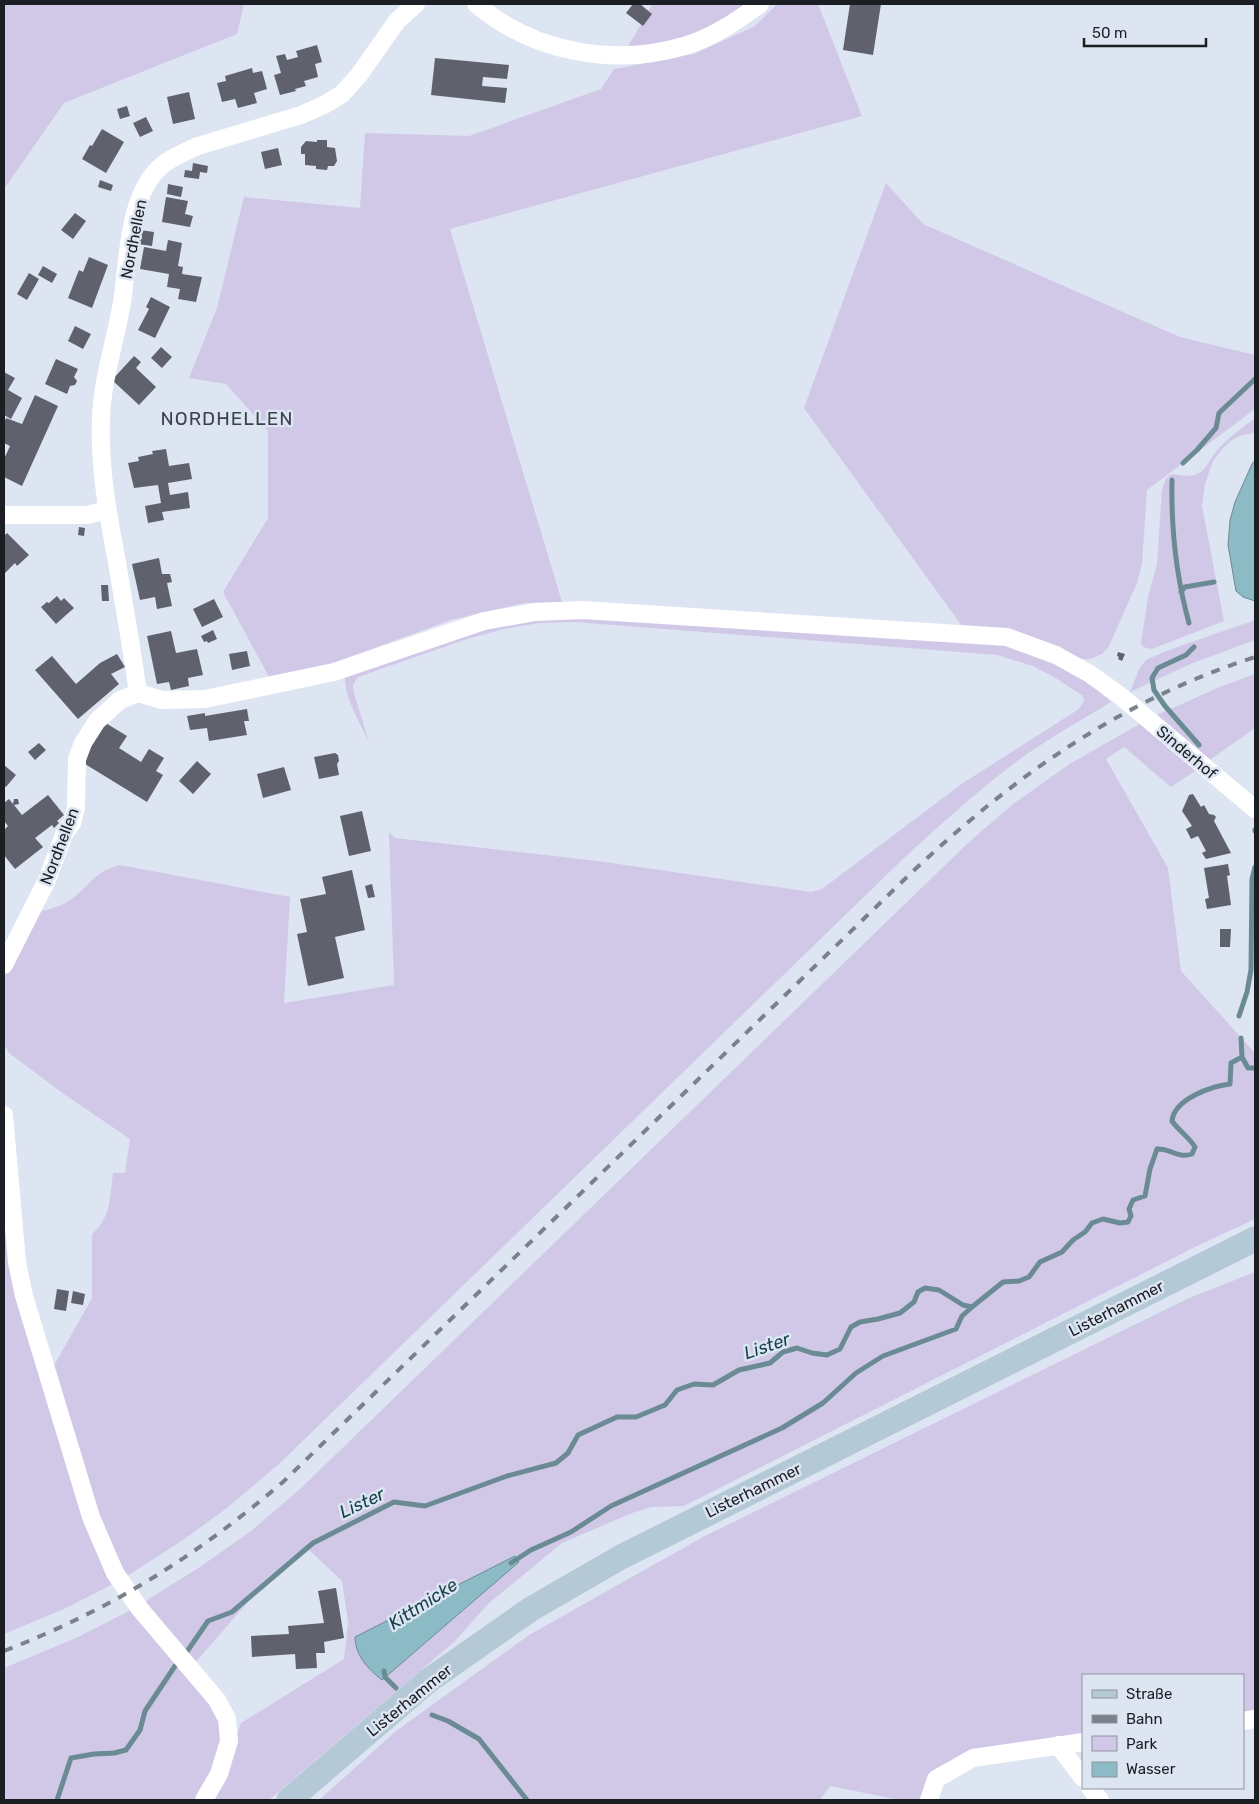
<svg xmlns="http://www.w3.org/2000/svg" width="1259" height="1804" viewBox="0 0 1259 1804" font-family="Rubik,sans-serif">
	<rect width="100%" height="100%" fill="#dce5f1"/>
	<path fill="#d1c8e8" d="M4,4H244L237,34L64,103L4,189Z
		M653,4H749C716,31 670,46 627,48Z
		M777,4H818L862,116L450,229L562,602L524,603L451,620L325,666L269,677L223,592L268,518V431L226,384L189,378L217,308L244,197L360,208L365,133L469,136L601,89L614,69L694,54L755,26Z
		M886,183L923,224L1180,337L1255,355V409L1147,490L1142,564L1137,583L1109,646L1102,654L1090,659H1081L1040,643L962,626L804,408Z
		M1255,418L1254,433L1242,435L1232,440L1222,449L1213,461L1205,484L1202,506L1224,621L1152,649L1143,647L1141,643L1148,597L1157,564L1162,490L1166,478L1172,474C1180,475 1191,478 1199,473C1207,468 1210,459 1216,452C1227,438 1242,428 1255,418Z
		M576,616L976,642L1007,646L1059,665L1089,683L1111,702C1077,723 1040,743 1008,768C972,796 938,827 904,858L279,1464L227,1508L183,1540L127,1576L100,1521L51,1371L92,1298V1234C111,1218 110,1196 113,1173H125L130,1139L61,1092L9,1053L4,1044V979L9,962L33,913C46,910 59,908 70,900C91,886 92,872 120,865L290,897L284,1003L394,985L389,832L395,838L598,861L811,892L822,889L963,783L1079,709L1084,701L1083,696L1057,679L1033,666L997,655L575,622L539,623L504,629L467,639L358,677L353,685L354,693L369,742C360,722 345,700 345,677L493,625Z
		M1255,620V640L1193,663L1130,692L1139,669L1146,660L1166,651Z
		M1255,674V728L1207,762L1155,716L1222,686Z
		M1140,724L1198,769L1171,787L1124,747L1106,759L1168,868L1181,971L1255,1053V1219L1201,1244L684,1506L652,1507L632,1513L562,1543L489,1603L454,1642L269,1800H208L225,1770L241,1723L344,1659L348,1622L342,1581L309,1550L248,1602L194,1664L144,1602L200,1567L251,1531L301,1488L968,843L1013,804L1071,763Z
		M4,1160L12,1255L113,1584L66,1608L4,1634Z
		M1255,1272V1713L1243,1715V1675H1083V1737L934,1771L919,1800H900L830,1786L820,1800H319L396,1731L529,1635L703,1537L1189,1298Z
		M131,1610L214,1703L221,1719L222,1751L199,1800H4V1668L76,1638Z"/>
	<path fill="#8cbac5" stroke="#6a8b94" d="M1255,460V601L1243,597L1236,591L1228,545L1230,520L1235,502L1252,464Z
		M515,1556L519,1562L382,1680C368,1669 355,1655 355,1637Z"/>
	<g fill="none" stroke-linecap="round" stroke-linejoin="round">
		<path stroke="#6a8b94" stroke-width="5" d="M1183,463L1197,450L1216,428L1219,413L1255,379
			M1172,480C1171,530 1176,576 1189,623
			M1181,592L1185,587L1214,582
			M1194,647L1186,655L1158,668L1152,678L1154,690L1165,706L1199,745
			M1255,830V831
			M1239,1016L1247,992L1251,970L1252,879L1255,867
			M1241,1038L1242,1057
			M511,1563L531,1550L571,1532L611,1506L782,1428L823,1403L856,1373L883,1356L956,1329L962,1316L972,1307
			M186,1653L208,1621L232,1612L313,1543L394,1502L425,1506L507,1476L556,1463L568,1453L578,1435L617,1417H636L665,1405L677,1390L694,1384L713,1385L739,1370L770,1363L783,1352L797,1348L812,1353L827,1355L840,1349L851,1327L860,1322L878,1319L900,1313L914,1302L918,1292L925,1288L939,1290L963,1305L972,1307L1003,1282L1019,1281L1029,1277L1040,1262L1062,1252L1073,1240L1085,1232L1092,1223L1103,1219L1120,1223L1128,1222L1131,1216L1129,1209L1133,1200L1145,1196L1150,1169L1157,1149C1171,1148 1177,1159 1192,1154L1195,1147C1189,1137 1179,1131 1172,1121C1174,1099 1212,1086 1230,1084L1231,1063L1242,1057L1248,1068H1255
			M384,1671L385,1677L396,1688
			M432,1715L448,1721L479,1739L527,1800
			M57,1800L71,1758L94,1754L114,1753L126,1750L140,1730L145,1711L175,1666"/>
	</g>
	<path fill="#5f626d" d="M633,4H640L652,14L643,26L626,13Z
		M850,4H881L873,55L843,50Z
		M317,45L322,62L315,64L318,77L304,81L306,86L295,89L296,91L280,95L274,75L281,73L276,56L285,54L287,60L298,57L296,51Z
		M435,58L509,65L507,79L483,77L482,86L507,88L505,103L431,95Z
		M252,68L253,73L262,71L267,89L254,93L257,103L238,108L235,99L222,102L217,83L226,81L225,76Z
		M189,92L195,119L173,124L167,97Z
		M127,106L130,116L120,119L117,109Z
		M146,117L153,131L140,137L133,123Z
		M102,129L124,142L106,173L82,159L90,145L92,146Z
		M317,140H327V147L335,148L337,161L334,166H328L327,170L316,169V166L305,165V154H301V147L306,141L317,142Z
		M278,148L282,165L265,169L261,152Z
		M193,163L208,166L207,173L200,172L199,179L184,177L185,170L192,171Z
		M100,180L113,185L111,191L98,187Z
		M168,184L183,187L181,197L167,194Z
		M166,197L188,201L185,214L193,216L190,227L162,222Z
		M75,213L86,221L73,239L61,230Z
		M140,230L154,232L152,246L138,244Z
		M168,240L182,243L178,266L183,267L182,274L202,277L196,302L178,299L180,289L167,287L169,274L140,269L144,247L166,251Z
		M89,257L108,265L92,308L68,298L79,270L83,272Z
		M43,266L57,274L52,283L38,275Z
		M29,273L39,279L27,300L17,294Z
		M151,297L170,307L155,338L138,330L149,309L146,307Z
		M75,326L91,334L83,349L68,341Z
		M161,347L172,357L162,368L151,358Z
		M134,356L141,362L136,368L156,387L139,405L112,380Z
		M56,359L78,369L74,377L77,381L75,385L70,386L67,394L45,384Z
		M4,372L15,378L8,390L22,398L11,419L4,415Z
		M35,395L58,406L22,486L4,477V459L10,446L4,443V423L6,418L22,424Z
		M166,449L169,466L189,463L192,479L168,483L170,495L188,492L190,508L162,512L164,520L148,523L145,506L161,503L158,485L134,488L128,463L139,461L138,457L153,454L152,451Z
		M79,527L85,528L84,536L78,535Z
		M7,533L29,555L17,566L15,563L4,574V536Z
		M159,558L162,574H170L172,582L167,583L172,606L157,609L155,597L140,600L132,564Z
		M101,585H108L109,601H102Z
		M57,596L61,601L64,598L74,608L56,624L41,607L47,602L49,603Z
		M214,599L223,617L202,627L193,609Z
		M213,630L217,639L208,643L207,641L204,642L201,636Z
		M171,631L176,653L197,649L203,675L188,678L189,686L171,690L169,682L157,684L147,636Z
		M247,651L250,666L232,670L229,654Z
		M1118,652L1125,654L1122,661L1118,659L1119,657L1117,656Z
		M117,654L125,667L111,674L119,684L78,719L35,670L52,656L76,684L100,663Z
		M247,709L249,721H244L247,735L209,741L207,728L190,730L187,716L205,713V716Z
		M104,722L127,736L119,748L141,762L149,749L164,758L156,771L163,775L147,802L85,764L87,750Z
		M39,743L46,750L35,760L28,752Z
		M335,753L338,755L339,761L337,764L339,775L319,779L314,757Z
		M197,761L211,774L193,794L179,781Z
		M4,765L16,775L6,787L4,786Z
		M284,767L291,790L263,798L257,774Z
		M1193,794L1201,807L1204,805L1209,814L1214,815L1216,817L1214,821L1231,853L1206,859L1202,853L1206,851L1198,836L1191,839L1186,829L1192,826L1182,811L1189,795Z
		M48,795L64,815L57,821L59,823L54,828L52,825L35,838L43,847L15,869L4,855V830L8,826L4,821V803L9,799L13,804L14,799H18L19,804L14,805L22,815Z
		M362,811L371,851L349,856L340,816Z
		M1228,864L1230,875L1227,876L1231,905L1207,909L1205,899L1209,898L1204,868Z
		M352,870L365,930L335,937L344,978L308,986L297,934L307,932L300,899L326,894L322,877Z
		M372,884L375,897L368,898L365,886Z
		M1220,929H1231L1230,947H1220Z
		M57,1289L69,1291L66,1311L54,1309Z
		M73,1291L85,1294L83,1305L71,1303Z
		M336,1588L344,1638L324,1642L325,1653H316L317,1668L296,1669L295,1654L252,1657L251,1636L289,1634L288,1626L324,1623L318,1591Z"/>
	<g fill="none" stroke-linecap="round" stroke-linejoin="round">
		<path stroke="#fff" stroke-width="18" d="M476,4C533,52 613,67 684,46C712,38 737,21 760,4
			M4,515H87L107,510
			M138,693C132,649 124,606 117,562C108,515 99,467 101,419C102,378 117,337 123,296C128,256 129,189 165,163C175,156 187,151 198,146L301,115L324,105L342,94L359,75L397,21L416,4
			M4,965L47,880L64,834L72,823L76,807L77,759L83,743L97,721L120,700L138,693L162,700L205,699L334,672L484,621L535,612L583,610L1007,637L1056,655L1090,674L1118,694L1255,809
			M4,1115L17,1262L24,1296L91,1517L115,1573L140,1609L217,1700L227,1719L229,1741L219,1774L204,1800
			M1243,1721L1255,1719
			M1058,1745L1083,1778
			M1090,1788L1100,1800
			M929,1800L936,1779L973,1758L1083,1742"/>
		<path stroke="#b4c8d5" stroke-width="25" d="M289,1800L428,1681L531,1609L621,1557L1255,1239"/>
		<path stroke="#7b8189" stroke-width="4" stroke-dasharray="9 9" stroke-linecap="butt" d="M4,1651C112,1609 195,1557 283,1482L910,874C1013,777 1119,701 1255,657"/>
	</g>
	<g text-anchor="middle" stroke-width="5" stroke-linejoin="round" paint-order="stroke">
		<g font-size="16" fill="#1b1e23" stroke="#dce5f1">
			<text transform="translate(133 239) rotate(-79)" y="6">Nordhellen</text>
			<text transform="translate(1187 752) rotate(40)" y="6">Sinderhof</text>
			<text transform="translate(59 846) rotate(-69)" y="6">Nordhellen</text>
			<text transform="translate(1116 1308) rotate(-27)" y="6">Listerhammer</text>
			<text transform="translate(753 1490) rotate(-26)" y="6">Listerhammer</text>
			<text transform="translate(409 1700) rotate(-39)" y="6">Listerhammer</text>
		</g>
		<g font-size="18" font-style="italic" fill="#153f49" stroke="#dce5f1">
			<text transform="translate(767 1346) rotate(-19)" y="6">Lister</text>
			<text transform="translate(362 1503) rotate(-25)" y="6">Lister</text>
			<text transform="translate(423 1604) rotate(-33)" y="6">Kittmicke</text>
		</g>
		<g font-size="19" letter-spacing="1" fill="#3b424c" stroke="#dce5f1">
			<text x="227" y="425">NORDHELLEN</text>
		</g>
	</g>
	<rect width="1259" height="1804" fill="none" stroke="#1b1e23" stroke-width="10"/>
	<rect x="1082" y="1674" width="162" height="115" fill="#dce5f1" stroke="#8f959f"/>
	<rect x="1092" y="1690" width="25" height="8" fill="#b4c8d5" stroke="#8f959f"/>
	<text x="1126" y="1699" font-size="15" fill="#1b1e23">Straße</text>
	<rect x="1092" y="1715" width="25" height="8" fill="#7b8189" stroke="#8f959f"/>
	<text x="1126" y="1724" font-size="15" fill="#1b1e23">Bahn</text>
	<rect x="1092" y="1736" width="25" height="15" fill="#d1c8e8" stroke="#8f959f"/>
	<text x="1126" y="1749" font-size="15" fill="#1b1e23">Park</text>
	<rect x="1092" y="1762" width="25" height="15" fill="#8cbac5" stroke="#8f959f"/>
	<text x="1126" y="1774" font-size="15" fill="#1b1e23">Wasser</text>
	<path d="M1084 38v8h122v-8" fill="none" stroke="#1b1e23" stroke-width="2.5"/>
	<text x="1092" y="38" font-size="15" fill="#1b1e23" stroke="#dce5f1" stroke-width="4" paint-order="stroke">50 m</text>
</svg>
